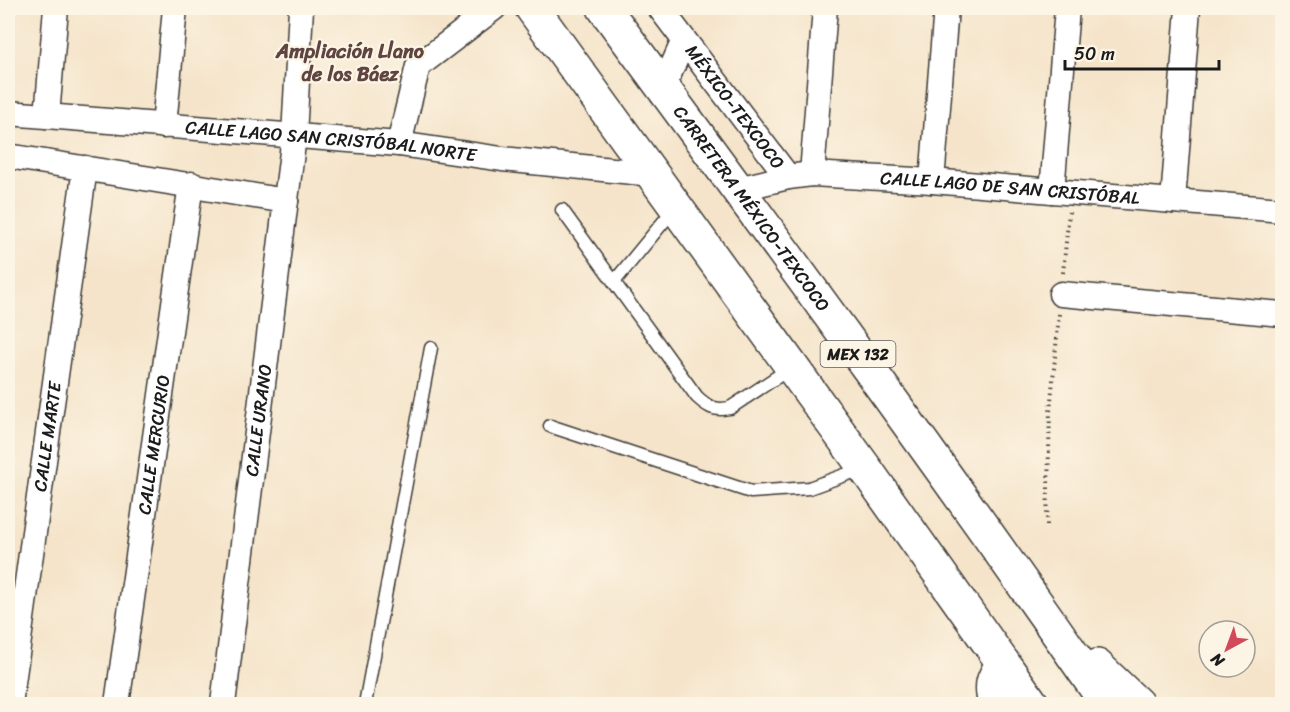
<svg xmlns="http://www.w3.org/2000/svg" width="1290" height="712" viewBox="0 0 1290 712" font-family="Sriracha,sans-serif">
	<rect width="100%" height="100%" fill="#fcf5e5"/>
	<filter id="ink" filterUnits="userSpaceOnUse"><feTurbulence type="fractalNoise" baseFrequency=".0167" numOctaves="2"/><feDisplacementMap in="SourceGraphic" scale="12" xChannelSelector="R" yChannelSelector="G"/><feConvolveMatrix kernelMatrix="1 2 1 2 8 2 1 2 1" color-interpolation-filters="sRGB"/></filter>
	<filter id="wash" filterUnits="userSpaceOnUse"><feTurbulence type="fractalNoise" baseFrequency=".008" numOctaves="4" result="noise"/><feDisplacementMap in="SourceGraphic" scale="24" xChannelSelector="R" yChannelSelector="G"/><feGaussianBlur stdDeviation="1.35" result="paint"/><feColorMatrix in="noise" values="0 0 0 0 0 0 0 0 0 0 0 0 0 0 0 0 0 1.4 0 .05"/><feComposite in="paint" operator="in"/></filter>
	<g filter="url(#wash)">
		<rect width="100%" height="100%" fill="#f5e4ca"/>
	</g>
	<g filter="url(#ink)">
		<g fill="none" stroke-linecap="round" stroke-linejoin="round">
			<g stroke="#3d3a36" stroke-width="15">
				<path id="service" d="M562,210L697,397C708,407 714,411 730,408L792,367
					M614,282L674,209
					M550,426L751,492L809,488L864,468
					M365,704L431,348"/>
			</g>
			<g stroke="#3d3a36" stroke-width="27">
				<g id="minor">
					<path id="s1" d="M660,8L788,177"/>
					<path d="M663,88L684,40"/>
					<path id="s2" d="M8,113L399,144L502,159L653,174"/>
					<path d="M47,116L56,8"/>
					<path d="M164,126L175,8"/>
					<path d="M399,144L418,66L494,8"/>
					<path d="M8,156L286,201"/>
					<path d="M812,174L825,8"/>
					<path d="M932,181L946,8"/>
					<path id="s3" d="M738,189L788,177L812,174L932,181L1282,210"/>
					<path d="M1052,191L1067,8"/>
					<path d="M1173,201L1188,8"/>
					<path d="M1061,294L1282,314"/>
					<path id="s4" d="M10,704L85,168"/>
					<path id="s5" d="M117,704L191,184"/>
					<path id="s6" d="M223,704L294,136L301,8"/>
				</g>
			</g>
			<g stroke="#3d3a36" stroke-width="36">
				<g id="trunk">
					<path d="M532,8L865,468L1032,704"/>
					<path id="s7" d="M604,8C774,238 944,469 1107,704"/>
					<path d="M1097,666L1137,704"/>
					<path d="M995,704C990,685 992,680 1003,663"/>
				</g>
			</g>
			<path stroke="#3d3a36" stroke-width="4" stroke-dasharray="1.5 4.5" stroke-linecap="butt" d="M1063,273L1069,212
				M1047,525L1050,412L1059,314"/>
			<use href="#service" stroke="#fff" stroke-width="12"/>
			<use href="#minor" stroke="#fff" stroke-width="24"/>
			<use href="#trunk" stroke="#fff" stroke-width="33"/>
		</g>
	</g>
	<g text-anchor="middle" stroke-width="4.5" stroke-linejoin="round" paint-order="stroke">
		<rect fill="#fcf5e5" stroke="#5f5d58" stroke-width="1.5" x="820.5" y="341" width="75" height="26" rx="4.5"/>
		<g font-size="16" font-weight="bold" fill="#1c1c1c">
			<text x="858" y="360">MEX 132</text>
		</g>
		<g font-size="18" fill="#1c1c1c" stroke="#fcf5e5">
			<text dy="6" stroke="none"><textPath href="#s1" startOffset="124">MÉXICO-TEXCOCO</textPath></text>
			<text dy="6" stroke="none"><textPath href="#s2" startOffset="324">CALLE LAGO SAN CRISTÓBAL NORTE</textPath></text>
			<text dy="6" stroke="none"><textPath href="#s3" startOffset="274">CALLE LAGO DE SAN CRISTÓBAL</textPath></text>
			<text dy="6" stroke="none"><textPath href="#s7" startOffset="249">CARRETERA MÉXICO-TEXCOCO</textPath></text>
			<text dy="6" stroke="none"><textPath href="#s6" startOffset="286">CALLE URANO</textPath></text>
			<text dy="6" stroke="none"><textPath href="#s4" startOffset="270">CALLE MARTE</textPath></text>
			<text dy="6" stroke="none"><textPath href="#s5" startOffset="262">CALLE MERCURIO</textPath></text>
		</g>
		<g font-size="20" font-weight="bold" fill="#5f4541" stroke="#fcf5e5">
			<text x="350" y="58">Ampliación Llano<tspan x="350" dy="23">de los Báez</tspan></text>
		</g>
	</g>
	<rect width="1290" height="712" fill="none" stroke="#fcf5e5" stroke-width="30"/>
	<g transform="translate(1227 649) rotate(221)"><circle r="28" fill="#fcf5e5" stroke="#a29e95" stroke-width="1.5"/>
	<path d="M0-4.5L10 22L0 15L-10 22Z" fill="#d1495b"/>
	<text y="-9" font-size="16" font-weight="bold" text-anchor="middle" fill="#1c1c1c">N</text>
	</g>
	<path d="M1065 60v9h154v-9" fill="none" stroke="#1c1c1c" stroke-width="3"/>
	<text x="1074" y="60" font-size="18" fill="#1c1c1c" stroke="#fcf5e5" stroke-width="4.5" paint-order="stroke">50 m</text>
</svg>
